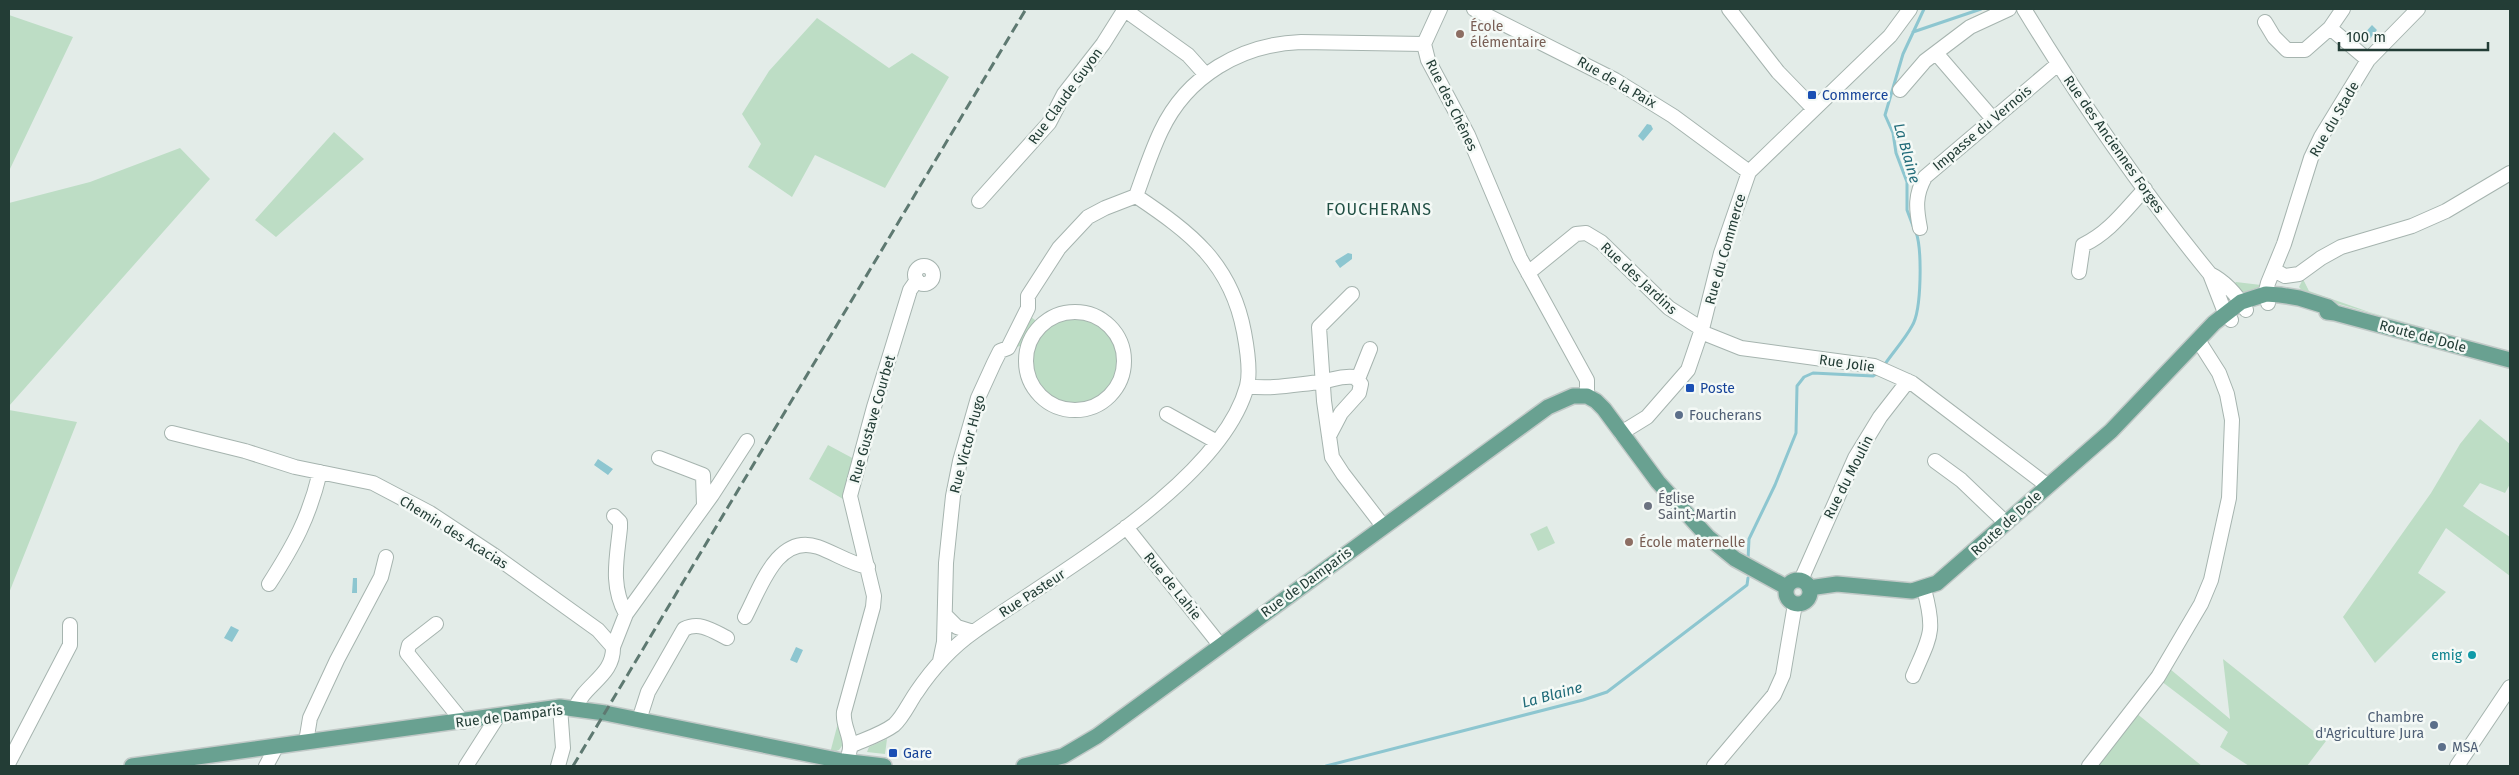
<svg xmlns="http://www.w3.org/2000/svg" width="2519" height="775" viewBox="0 0 2519 775" font-family="'Fira Sans',sans-serif">
	<rect width="100%" height="100%" fill="#e3ece8"/>
	<path fill="#bdddc5" d="M9,15L73,37L9,171Z
		M817,18L889,68L912,53L949,77L885,188L815,155L792,197L748,167L761,144L742,114L769,71Z
		M334,132L364,159L276,237L255,220Z
		M180,148L210,179L9,406V203L90,182Z
		M2303,279L2309,291L2369,312L2458,337L2306,295L2299,287Z
		M2236,282L2261,285L2254,294L2241,293L2232,286Z
		M1030 361a45 45 0 1 1 90 0a45 45 0 1 1-90 0Z
		M1031,317L1035,320V326L1025,345L1016,347Z
		M9,410L77,422L9,593Z
		M2480,419L2510,444V484L2505,493L2480,483L2463,506L2510,537V576L2446,528L2418,573L2446,592L2375,663L2343,617L2431,493L2460,444Z
		M828,445L856,460L843,499L809,479Z
		M1547,526L1555,543L1538,551L1530,534Z
		M2223,659L2326,741L2307,766H2249L2220,747L2228,732L2161,681L2170,669L2230,719Z
		M2136,713L2202,766H2092Z
		M838,723L844,743L839,750L830,753Z
		M887,739L885,754L867,752L869,747Z"/>
	<path fill="#8dc6d0" d="M2372,25L2377,30L2368,41L2364,40L2362,36Z
		M1647,124L1651,125L1653,129L1643,141L1638,136Z
		M1348,253L1352,254V259L1340,268L1335,261Z
		M598,459L613,469L608,475L594,465Z
		M353,578H357V593H352Z
		M231,626L239,630L232,642L224,638Z
		M796,647L803,650L797,663L790,660Z"/>
	<g fill="none" stroke-linecap="round" stroke-linejoin="round">
		<path stroke="#8dc6d0" stroke-width="3" d="M1913,32L1981,9
			M1913,226L1907,210V182L1896,153L1893,133L1885,115L1903,54L1924,9
			M1885,364C1894,351 1905,339 1912,326C1922,310 1922,249 1916,232
			M1748,560L1749,539L1775,485L1796,433L1797,386L1804,377L1813,373L1873,376L1878,373
			M1326,766L1583,700L1607,692L1747,585L1748,578"/>
		<g stroke="#a6b4af" stroke-width="16">
			<path id="minor" d="M1474,9L1615,80L1673,116L1749,172
				M1729,9L1778,72L1813,108
				M2024,9C2080,101 2142,191 2210,274C2226,282 2237,295 2246,310
				M1125,10L1188,55L1206,75
				M2265,22L2274,37L2287,50H2305L2330,28L2343,9
				M2330,28L2368,60
				M1424,44L1440,9
				M1936,53L1993,119
				M1900,90L1925,61L1970,27L2009,9
				M979,201L1049,123L1064,94L1103,44L1125,9
				M1920,228C1916,208 1915,195 1925,177L2058,64
				M915 275a9 9 0 1 1 18 0a9 9 0 1 1-18 0Z
				M2274,270L2285,276L2299,274L2321,258L2341,247L2412,226L2446,211L2510,173
				M2079,272L2083,245C2110,232 2125,210 2145,189
				M1528,273L1576,234L1586,233L1601,242L1669,308L1702,329
				M2210,274L2224,310L2231,320
				M1352,294L1319,327L1324,401L1332,457L1343,474L1383,526
				M2268,303L2266,291L2268,283L2284,244L2311,158L2321,137L2368,60L2418,9
				M1026 361a49 49 0 1 1 98 0a49 49 0 1 1-98 0Z
				M1701,332L1741,348L1874,366L1912,383L2048,486
				M1358,379L1370,349
				M1247,386C1270,390 1298,384 1321,382C1334,380 1340,375 1355,377L1361,384L1359,393L1341,413L1329,436
				M1167,414L1217,442
				M172,433L245,451L295,467L373,483L430,513L495,556L598,630L613,647C614,676 584,684 575,709
				M1621,433L1647,417L1688,370L1702,329L1721,253L1749,172L1890,36L1910,9
				M659,458L703,475L704,505
				M1935,461L1961,480L2006,523
				M614,516L620,522V528C617,558 610,585 626,614
				M1126,527L1220,645
				M1801,580L1855,458L1880,417L1908,381
				M269,584C294,545 309,518 320,472
				M945,615L957,627L973,632
				M745,617C760,589 777,533 818,547C835,553 851,564 868,567
				M436,624L409,645L407,653L463,722
				M613,647L626,614L712,495L747,441
				M940,661L944,642L946,563L953,496L960,461L978,398L994,363L1000,351L1008,348L1028,308V296L1059,248L1088,217L1105,208L1136,196C1144,174 1151,152 1161,131C1187,76 1241,44 1301,42L1424,44L1428,60L1468,135L1520,258L1587,380V396
				M1913,676C1930,636 1936,633 1924,589
				M639,720L648,692L684,629C700,621 713,631 727,638
				M306,742L310,718L337,660L381,577L386,557
				M852,745C866,739 882,734 894,725C903,717 909,703 916,693C932,669 952,647 975,631C1054,575 1221,483 1247,386C1251,371 1247,348 1244,332C1231,263 1191,233 1136,196
				M849,753C854,739 842,727 844,712L873,607L874,596L850,496L874,407L910,290L917,280
				M9,762L70,645V625
				M266,766L274,751L275,746
				M466,766L498,716
				M558,766L563,748L560,707
				M1714,766L1774,695L1783,675L1795,604
				M2089,766L2158,677L2201,604L2211,580L2229,498L2232,420L2227,394L2219,373L2198,340
				M2457,766L2510,687"/>
		</g>
		<g stroke="#c1c9c7" stroke-width="18">
			<path id="major" d="M2327,312L2335,313L2510,360
				M1786 592a12 12 0 1 1 24 0a12 12 0 1 1-24 0Z
				M1809,588L1837,584L1912,591L1937,583L2111,431L2214,323L2241,302L2266,294L2280,295L2299,298L2328,307L2335,313
				M132,766L560,707L605,713L842,761L884,766
				M1024,766L1063,756L1097,736L1548,407L1573,396H1587L1596,401L1604,409L1658,482L1708,537L1735,559L1786,587"/>
		</g>
		<use href="#minor" stroke="#fff" stroke-width="14"/>
		<use href="#major" stroke="#69a191" stroke-width="15"/>
		<path stroke="#5e7971" stroke-width="3" stroke-dasharray="10 5" stroke-linecap="butt" d="M573,766L1026,9"/>
	</g>
	<g fill="#8d6e63" stroke="#f4f9f6" stroke-width="2">
		<circle cx="1460" cy="34" r="5"/>
		<circle cx="1629" cy="542" r="5"/>
	</g>
	<g fill="#1a4fb4" stroke="#f4f9f6" stroke-width="2">
		<rect x="1807" y="90" width="10" height="10" rx="2.5"/>
		<rect x="1685" y="383" width="10" height="10" rx="2.5"/>
		<rect x="888" y="748" width="10" height="10" rx="2.5"/>
	</g>
	<g fill="#5c6f8a" stroke="#f4f9f6" stroke-width="2">
		<circle cx="1679" cy="415" r="5"/>
		<circle cx="2434" cy="725" r="5"/>
		<circle cx="2442" cy="747" r="5"/>
	</g>
	<circle fill="#6b7280" stroke="#f4f9f6" stroke-width="2" cx="1648" cy="506" r="5"/>
	<circle fill="#0f9aa8" stroke="#f4f9f6" stroke-width="2" cx="2472" cy="655" r="5"/>
	<g text-anchor="middle" stroke-width="5" stroke-linejoin="round" paint-order="stroke">
		<g font-size="14" fill="#785e54" stroke="#f4f9f6" text-anchor="start">
			<text x="1470" y="31">École<tspan x="1470" dy="16">élémentaire</tspan></text>
			<text x="1639" y="547">École maternelle</text>
		</g>
		<g font-size="14" fill="#233d36" stroke="#f4f9f6">
			<text transform="translate(1617 82) rotate(30)" y="5">Rue de la Paix</text>
			<text transform="translate(1065 96) rotate(-54)" y="5">Rue Claude Guyon</text>
			<text transform="translate(1452 105) rotate(64)" y="5">Rue des Chênes</text>
			<text transform="translate(2334 119) rotate(-60)" y="5">Rue du Stade</text>
			<text transform="translate(1982 128) rotate(-40)" y="5">Impasse du Vernois</text>
			<text transform="translate(2114 144) rotate(55)" y="5">Rue des Anciennes Forges</text>
			<text transform="translate(1725 249) rotate(-74)" y="5">Rue du Commerce</text>
			<text transform="translate(1639 278) rotate(43)" y="5">Rue des Jardins</text>
			<text transform="translate(2423 336) rotate(15)" y="5">Route de Dole</text>
			<text transform="translate(1847 363) rotate(8)" y="5">Rue Jolie</text>
			<text transform="translate(872 419) rotate(-74)" y="5">Rue Gustave Courbet</text>
			<text transform="translate(967 444) rotate(-75)" y="5">Rue Victor Hugo</text>
			<text transform="translate(1848 477) rotate(-63)" y="5">Rue du Moulin</text>
			<text transform="translate(2006 523) rotate(-42)" y="5">Route de Dole</text>
			<text transform="translate(454 532) rotate(32)" y="5">Chemin des Acacias</text>
			<text transform="translate(1306 582) rotate(-36)" y="5">Rue de Damparis</text>
			<text transform="translate(1173 586) rotate(51)" y="5">Rue de Lahie</text>
			<text transform="translate(1032 593) rotate(-33)" y="5">Rue Pasteur</text>
			<text transform="translate(509 716) rotate(-7)" y="5">Rue de Damparis</text>
		</g>
		<g font-size="14" fill="#164399" stroke="#f4f9f6" text-anchor="start">
			<text x="1822" y="100">Commerce</text>
			<text x="1700" y="393">Poste</text>
			<text x="903" y="758">Gare</text>
		</g>
		<g font-size="14" fill="#4e5e75" stroke="#f4f9f6" text-anchor="start">
			<text x="1689" y="420">Foucherans</text>
			<text x="2424" y="722" text-anchor="end">Chambre<tspan x="2424" dy="16">d'Agriculture Jura</tspan></text>
			<text x="2452" y="752">MSA</text>
		</g>
		<g font-size="14" fill="#5b616d" stroke="#f4f9f6" text-anchor="start">
			<text x="1658" y="503">Église<tspan x="1658" dy="16">Saint-Martin</tspan></text>
		</g>
		<g font-size="14" fill="#0d838f" stroke="#f4f9f6" text-anchor="end">
			<text x="2462" y="660">emig</text>
		</g>
		<g font-size="15" font-style="italic" fill="#1f6a78" stroke="#f4f9f6">
			<text transform="translate(1907 153) rotate(74)" y="5">La Blaine</text>
			<text transform="translate(1552 695) rotate(-15)" y="5">La Blaine</text>
		</g>
		<g font-size="16" letter-spacing="1" fill="#204f43" stroke="#f4f9f6">
			<text x="1379" y="215">FOUCHERANS</text>
		</g>
	</g>
	<rect width="2519" height="775" fill="none" stroke="#233d36" stroke-width="20"/>
	<path d="M2339 42v8h149v-8" fill="none" stroke="#233d36" stroke-width="2.5"/>
	<text x="2346" y="42" font-size="15" fill="#233d36" stroke="#f4f9f6" stroke-width="4" paint-order="stroke">100 m</text>
</svg>
